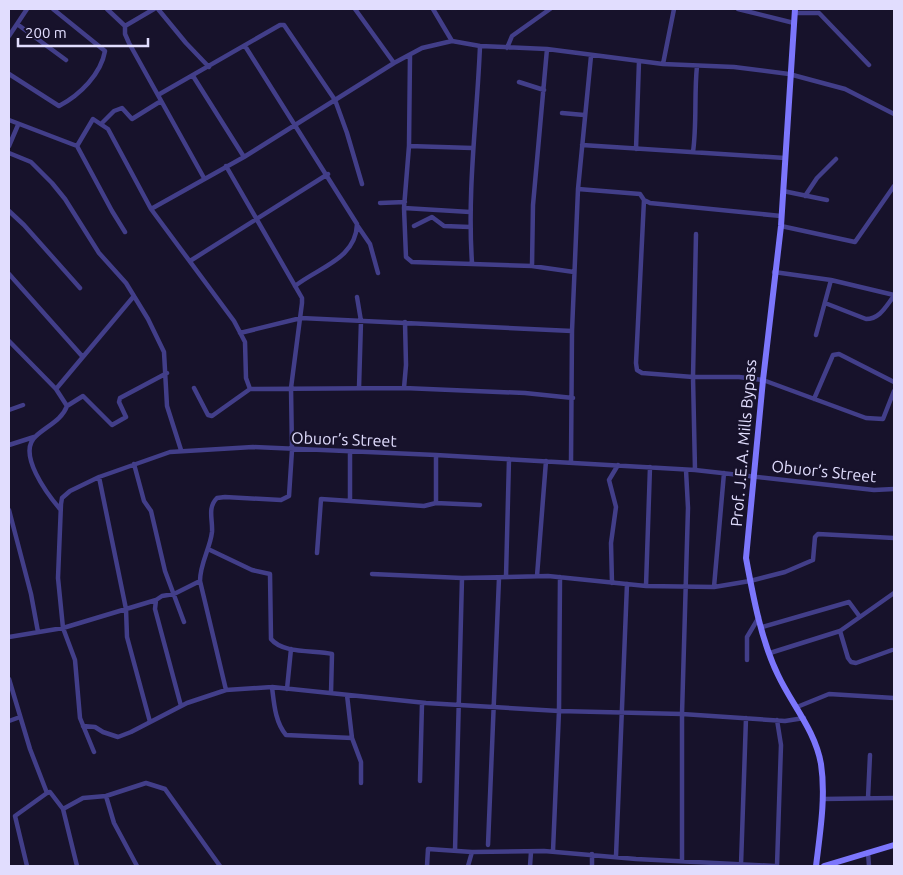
<svg xmlns="http://www.w3.org/2000/svg" width="903" height="875" viewBox="0 0 903 875" font-family="Ubuntu,sans-serif">
	<rect width="100%" height="100%" fill="#17122b"/>
	<g fill="none" stroke-linecap="round" stroke-linejoin="round">
		<path stroke="#423e89" stroke-width="4.5" d="M107,9L125,26V34L129,43L204,178
			M158,9L186,43L209,67
			M355,9L394,63
			M433,9L452,41
			M738,9L794,23
			M795,13H819L869,65
			M17,24L66,60
			M125,26L154,9
			M9,36L27,9
			M245,46L357,224C356,259 319,267 295,286
			M507,48L512,36L550,9
			M410,55L409,146L404,208L406,257L412,262L532,266L574,272
			M663,64L674,9
			M9,74L59,106C80,95 101,74 105,51L53,9
			M193,76L244,157
			M519,82L544,90
			M158,95L280,25H284L335,100L347,133L362,184
			M562,113L584,115
			M9,120L77,146L112,211L125,232
			M102,123L114,111L122,108L132,119L161,101
			M582,145L785,158
			M9,146L18,125
			M77,146L93,119L108,129L151,209L234,321L245,342L246,378L250,389L404,388L525,393L573,398
			M409,146L472,148
			M636,149L639,61
			M693,152C697,123 694,95 697,66
			M9,153L31,162L52,183L65,199L99,253L126,283L148,319L164,352L167,406L181,450
			M226,166L302,298V303L291,388L292,450L289,496L281,500L225,497L217,498C207,508 213,520 212,532C210,549 200,563 200,581L226,690
			M578,189L640,194L644,200
			M783,191L827,200
			M805,196L817,178L836,159
			M380,203L405,202
			M404,208L470,212
			M151,209L244,157L394,63L422,48L452,41L480,46L547,49L663,64L734,67L789,74L845,89L894,114
			M9,211L24,225L80,288
			M357,225L370,244L378,273
			M414,226L432,217L444,226L470,227
			M781,226L855,242L894,186
			M696,234L693,377L642,373L637,370L636,363L644,200L650,203L781,216
			M190,261L328,174
			M472,263C467,190 477,119 480,46
			M532,266L533,205L547,49
			M774,272L831,280L894,295
			M9,274L82,356
			M357,297L361,321L359,388
			M825,303L866,319C880,319 886,306 894,296
			M240,333L301,318L572,331
			M816,335L831,280
			M9,341L56,389L67,406C62,420 47,426 36,436C16,453 48,495 60,509
			M194,388L208,415L212,416L250,389
			M404,388L406,365L405,322
			M56,389L134,296
			M814,399L833,355L839,354L894,382
			M67,406L83,396L112,425L126,417L119,402L120,398L167,373
			M9,410L23,405
			M9,445L34,437
			M571,462L572,331L578,189L591,56
			M134,464L144,501L151,511L165,571L184,622
			M695,470L693,377H739L763,380L866,418L883,419L894,391
			M99,477L126,609L127,637L150,722
			M350,500V452
			M436,503V455
			M9,510L31,594L38,632
			M208,549L252,570L270,574L271,639C283,654 314,650 332,654L331,693
			M317,553L321,499L424,506L436,503L480,505
			M372,574L462,578L548,576L646,586L714,587L750,581L785,572L813,560L815,537L818,534L894,538
			M537,576L546,461
			M506,577L509,459
			M612,583L611,543L616,507L609,480L618,465
			M646,586L650,467
			M714,587L724,473
			M762,627L849,602L860,617
			M840,631L848,658L851,662L856,663L892,650
			M9,637L63,628L156,600
			M770,653L840,631L894,593
			M747,660V637L759,617
			M9,679L30,749L47,793L15,816L27,866
			M272,687C274,703 275,722 286,735L352,738
			M287,689L291,649
			M347,695L352,738L361,762V783
			M181,706L155,609L156,600L162,596L174,594L200,581
			M797,707L829,694L894,698
			M777,720L781,745L777,866
			M9,721L20,717
			M83,726L95,727L103,732L118,737L131,732L187,703L226,690L272,687L426,703L559,711L682,714L785,721L804,718
			M94,752L80,718L75,660L63,628L58,578L61,504L62,498L70,491L99,477L170,452L253,447L436,455L695,470L874,490L894,489
			M420,781L422,703
			M47,793L50,792L63,809L77,866
			M106,796L114,823L137,866
			M868,798L870,755
			M822,799L894,798
			M63,809L83,798L106,796L146,783L165,789L220,866
			M488,845L499,578
			M455,851L462,578
			M553,851L559,711L560,577
			M868,852L869,866
			M616,856L627,584
			M682,860V714L688,508L686,470
			M741,865L746,718
			M427,866L428,849L472,852L544,851L636,859L775,866
			M468,866L472,852
			M530,866L531,852
			M592,866V854"/>
		<path stroke="#7c76fc" stroke-width="6" d="M795,9L781,226L763,380L746,558C753,596 761,640 778,675C792,705 815,730 821,764C826,797 820,833 816,866
			M824,866L894,845"/>
	</g>
	<g text-anchor="middle" stroke-width="4.5" stroke-linejoin="round" paint-order="stroke">
		<g font-size="16" fill="#e1ddfe" stroke="#17122b">
			<text transform="translate(344 439) rotate(2)" y="6">Obuor’s Street</text>
			<text transform="translate(743 443) rotate(-85)" y="6">Prof. J.E.A. Mills Bypass</text>
			<text transform="translate(824 471) rotate(6)" y="6">Obuor’s Street</text>
		</g>
	</g>
	<rect width="903" height="875" fill="none" stroke="#e1ddfe" stroke-width="20"/>
	<path d="M18 38v8h130v-8" fill="none" stroke="#e1ddfe" stroke-width="2.5"/>
	<text x="25" y="38" font-size="15" fill="#e1ddfe" stroke="#17122b" stroke-width="4" paint-order="stroke">200 m</text>
</svg>
